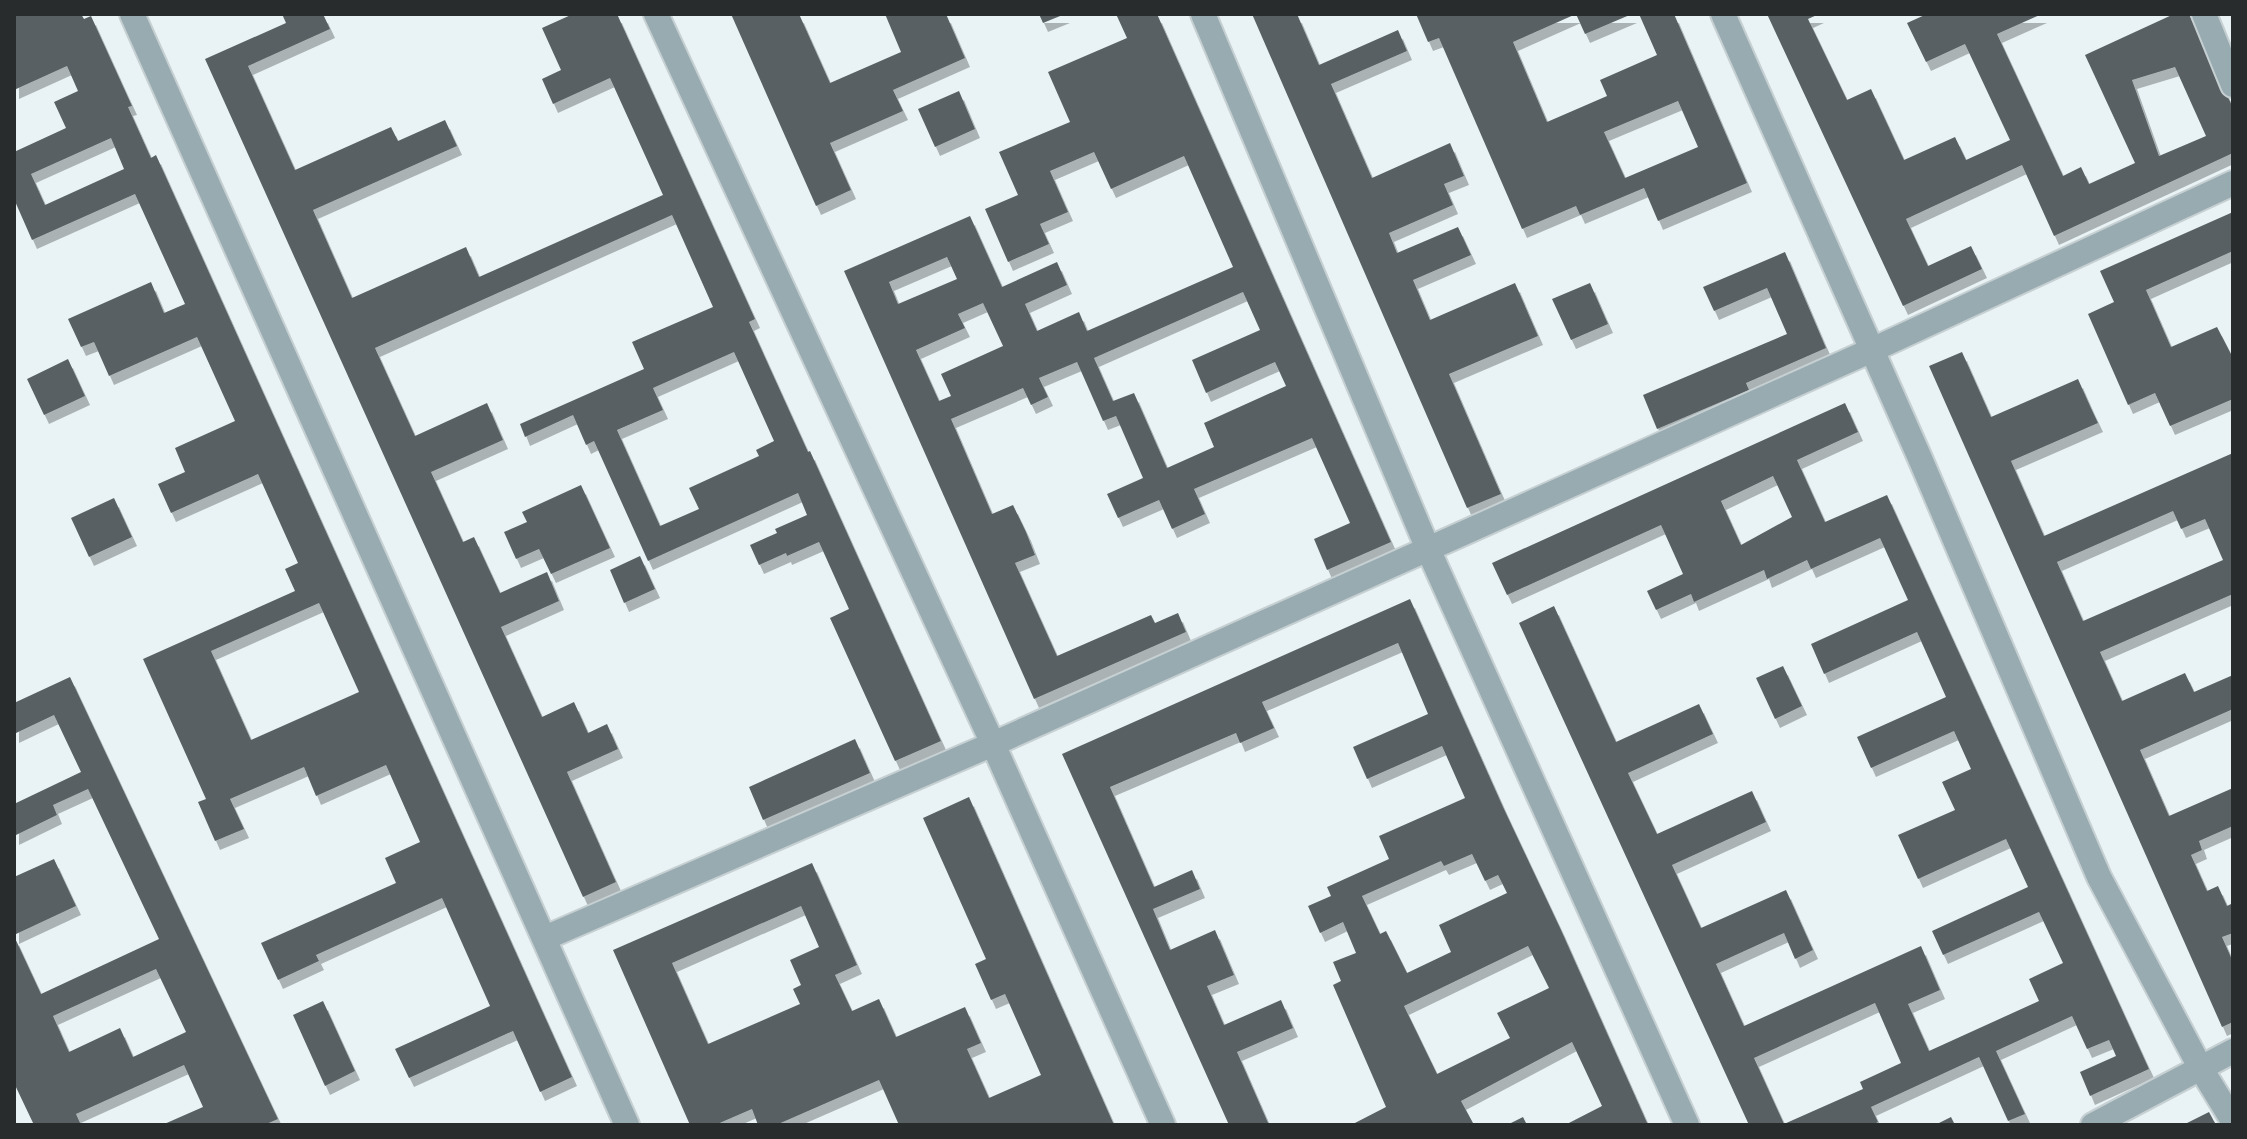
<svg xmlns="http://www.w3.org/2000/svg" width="2247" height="1139" viewBox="0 0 2247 1139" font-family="Lato,sans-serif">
	<defs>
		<filter id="shadow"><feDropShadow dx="5" dy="9" stdDeviation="0" flood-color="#0004"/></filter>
	</defs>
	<rect width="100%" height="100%" fill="#e9f3f6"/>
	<path fill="#596163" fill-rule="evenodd" filter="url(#shadow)" d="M14,14H81L84,19L91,16L132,106L128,107L151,158L156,155L572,1077L540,1092L513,1031L409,1078L395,1049L490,1006L442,898L316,955L319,961L278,980L261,943L396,883L385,858L420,842L386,765L316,796L304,767L230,799L244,829L215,841L198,802L206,799L143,659L295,591L285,569L298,563L258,474L171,513L158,484L185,472L175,448L235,421L197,337L109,376L94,342L81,347L68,319L151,282L164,313L185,304L135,194L32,240L14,199V152L66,128L54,102L78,91L67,66L14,90ZM111,138L124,169L45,205L31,174ZM319,603L359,692L251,740L211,651Z
		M282,14H323L330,29L248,66L295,170L391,127L398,141L445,120L457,146L313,210L352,298L466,247L479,277L663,195L610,78L553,104L542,79L561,70L542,28L573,14H617L755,319L749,322L808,452L810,451L941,741L895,761L830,618L849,609L819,542L787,556L786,553L759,565L750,545L777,533L775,529L807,515L798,493L648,561L594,441L586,445L573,415L525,437L520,424L644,369L632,342L713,307L672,215L375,348L415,436L487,403L503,440L431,472L463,542L474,537L500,593L547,572L559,601L501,627L542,717L574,702L588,733L607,724L618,749L567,772L616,882L583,897L205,59L286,23ZM734,352L774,441L756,450L759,456L689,488L699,509L660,526L617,430L663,410L653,388Z
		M731,14H799L830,83L901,52L885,14H946L965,58L893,90L903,111L830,143L851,190L816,206Z
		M1039,14H1065L1043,23Z
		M1116,14H1157L1391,542L1327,570L1314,539L1350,523L1312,438L1194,489L1205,514L1172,529L1159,500L1118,518L1107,494L1143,478L1116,416L1103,421L1077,362L1039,378L1048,397L1031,405L1023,388L951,419L992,514L1013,505L1026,532L1035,555L1015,563L1057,656L1151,615L1155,623L1178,613L1186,632L1034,699L844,271L970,216L1002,287L1057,262L1067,285L1025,304L1037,331L1079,312L1087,331L1233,267L1184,156L1111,189L1094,152L1050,171L1068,212L1040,224L1049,244L1008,262L985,209L1018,195L999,152L1070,122L1048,72L1127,38ZM947,257L957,279L898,304L889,282ZM1243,292L1260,330L1192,360L1206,393L1275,362L1286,386L1204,423L1214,447L1167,468L1134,393L1113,401L1094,358ZM983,303L1003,346L941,374L951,396L939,401L916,350L965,328L958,314Z
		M1252,14H1297L1319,65L1398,30L1407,51L1331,84L1372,178L1450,143L1464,176L1444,184L1453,205L1389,233L1397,253L1458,227L1471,255L1413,280L1430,320L1515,283L1538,336L1449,374L1501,494L1467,508Z
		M1416,14H1632L1585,34L1576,14L1513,42L1547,122L1607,96L1600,80L1657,55L1639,14H1674L1747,183L1658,221L1644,188L1580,215L1576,206L1522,229L1439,38L1428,42ZM1678,101L1698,147L1625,178L1604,132Z
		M1767,14H1819L1808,19L1847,100L1871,89L1904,160L1955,137L1966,160L2010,140L1965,44L1926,62L1907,23L1927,14H1969L1970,16L1975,14H2042L1997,34L2063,176L2081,167L2089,184L2135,163L2085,55L2174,14H2189L2233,108V153L2054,236L2022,165L1906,219L1928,266L1971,246L1982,269L1903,306ZM2175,67L2206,136L2159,156L2132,80Z
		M959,91L975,129L935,147L918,109Z
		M2233,212V251L2146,290L2171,347L2217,327L2233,358V399L2170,426L2155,393L2128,405L2088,314L2114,302L2100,271Z
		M1785,252L1826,348L1746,383L1749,390L1657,429L1643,395L1787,334L1767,288L1714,311L1703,287Z
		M1590,283L1608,324L1571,340L1552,299Z
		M1962,352L1991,417L2078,379L2090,406L2098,423L2011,461L2044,536L2233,453V594L2100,652L2122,701L2185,673L2194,692L2233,675V709L2140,750L2169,816L2233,788V826L2199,841L2202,850L2191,855L2207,891L2218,886L2227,906L2233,903V933L2222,937L2233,962V1022L2222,1027L1929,366ZM2173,511L2181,529L2205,519L2223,560L2083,621L2057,562Z
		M68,359L85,396L44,415L27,379Z
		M1845,403L1858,432L1797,460L1825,522L1887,495L2149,1069L2090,1096L2080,1072L2116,1056L2109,1040L2087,1049L2072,1016L1996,1051L2025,1114L2008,1121L1979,1057L1871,1107L1878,1122L1872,1125H1749L1519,623L1554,606L1616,742L1699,704L1713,734L1628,773L1657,834L1752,791L1766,822L1672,865L1701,928L1786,890L1813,950L1795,959L1784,933L1716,964L1744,1026L1921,946L1940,990L1908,1004L1929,1051L2039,1001L2029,979L2063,963L2039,912L1943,955L1932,931L2028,887L2006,839L1918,879L1898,835L1955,810L1942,782L1971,769L1954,731L1871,768L1857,737L1946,697L1917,632L1824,674L1811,644L1908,600L1880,538L1811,569L1807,560L1767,579L1764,570L1694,602L1691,594L1656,610L1647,591L1683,574L1661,525L1507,595L1492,563ZM1773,476L1792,517L1741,545L1721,501ZM1875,1003L1901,1063L1860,1082L1863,1089L1784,1124L1754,1058Z
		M581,485L610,548L551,574L539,549L516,559L504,532L527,522L522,512Z
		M114,498L132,537L89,557L71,518Z
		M640,556L655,589L624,603L610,570Z
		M1410,599L1503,807L1561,930L1648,1125H1565L1602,1106L1572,1042L1461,1101L1474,1125H1351L1386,1107L1333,985L1341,981L1333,962L1356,953L1343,922L1320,933L1308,906L1331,896L1327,887L1389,859L1379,836L1465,798L1442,746L1367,779L1353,747L1428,714L1398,643L1262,702L1274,728L1240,743L1236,733L1110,787L1154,887L1192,870L1200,889L1153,909L1170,950L1215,930L1234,975L1207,986L1224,1025L1281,1000L1293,1028L1237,1052L1269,1125H1229L1062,754ZM1472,854L1485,881L1498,875L1507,893L1439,925L1451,952L1407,973L1386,931L1380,934L1362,896L1441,861L1444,866ZM1528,946L1549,988L1497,1013L1510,1038L1437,1074L1404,1006Z
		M1783,666L1802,706L1775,719L1756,678Z
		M70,677L278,1119L264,1125H162L203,1107L184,1065L76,1114L81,1125H34L14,1083V936L41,994L159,939L88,789L53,805L57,815L14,836V804L81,772L54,715L14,734V703ZM156,969L186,1032L133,1057L120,1028L69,1052L53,1016Z
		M855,739L870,773L763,820L749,787Z
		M969,797L1114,1125H899L879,1080L776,1125H758L752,1109L715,1125H690L613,950L812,863L857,965L835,975L852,1011L879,999L896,1037L965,1007L981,1043L967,1049L989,1098L1041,1075L1005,994L991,1000L975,964L986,959L923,818ZM801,906L819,947L790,960L801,985L793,989L800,1004L708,1044L672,963Z
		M54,859L76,906L14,935V877Z
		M323,1001L355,1071L325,1086L293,1015Z
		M2209,1112L2216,1125H2183Z
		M1523,1117L1527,1125H1507Z
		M1951,1117L1955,1125H1935Z"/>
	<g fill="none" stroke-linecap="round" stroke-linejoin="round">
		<g stroke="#c6cfd2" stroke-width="28">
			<path id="street" d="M132,14L627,1125
				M656,14L993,744L1163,1125
				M1203,14L1428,549L1687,1125
				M1723,14L1919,456L2099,877L2200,1067L2233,1121
				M2204,14L2233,85
				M545,938L993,744L1872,350L2233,183
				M2093,1125L2233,1051"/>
		</g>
		<use href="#street" stroke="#97abb0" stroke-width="24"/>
	</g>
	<rect width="2247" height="1139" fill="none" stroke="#292c2d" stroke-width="32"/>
</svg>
